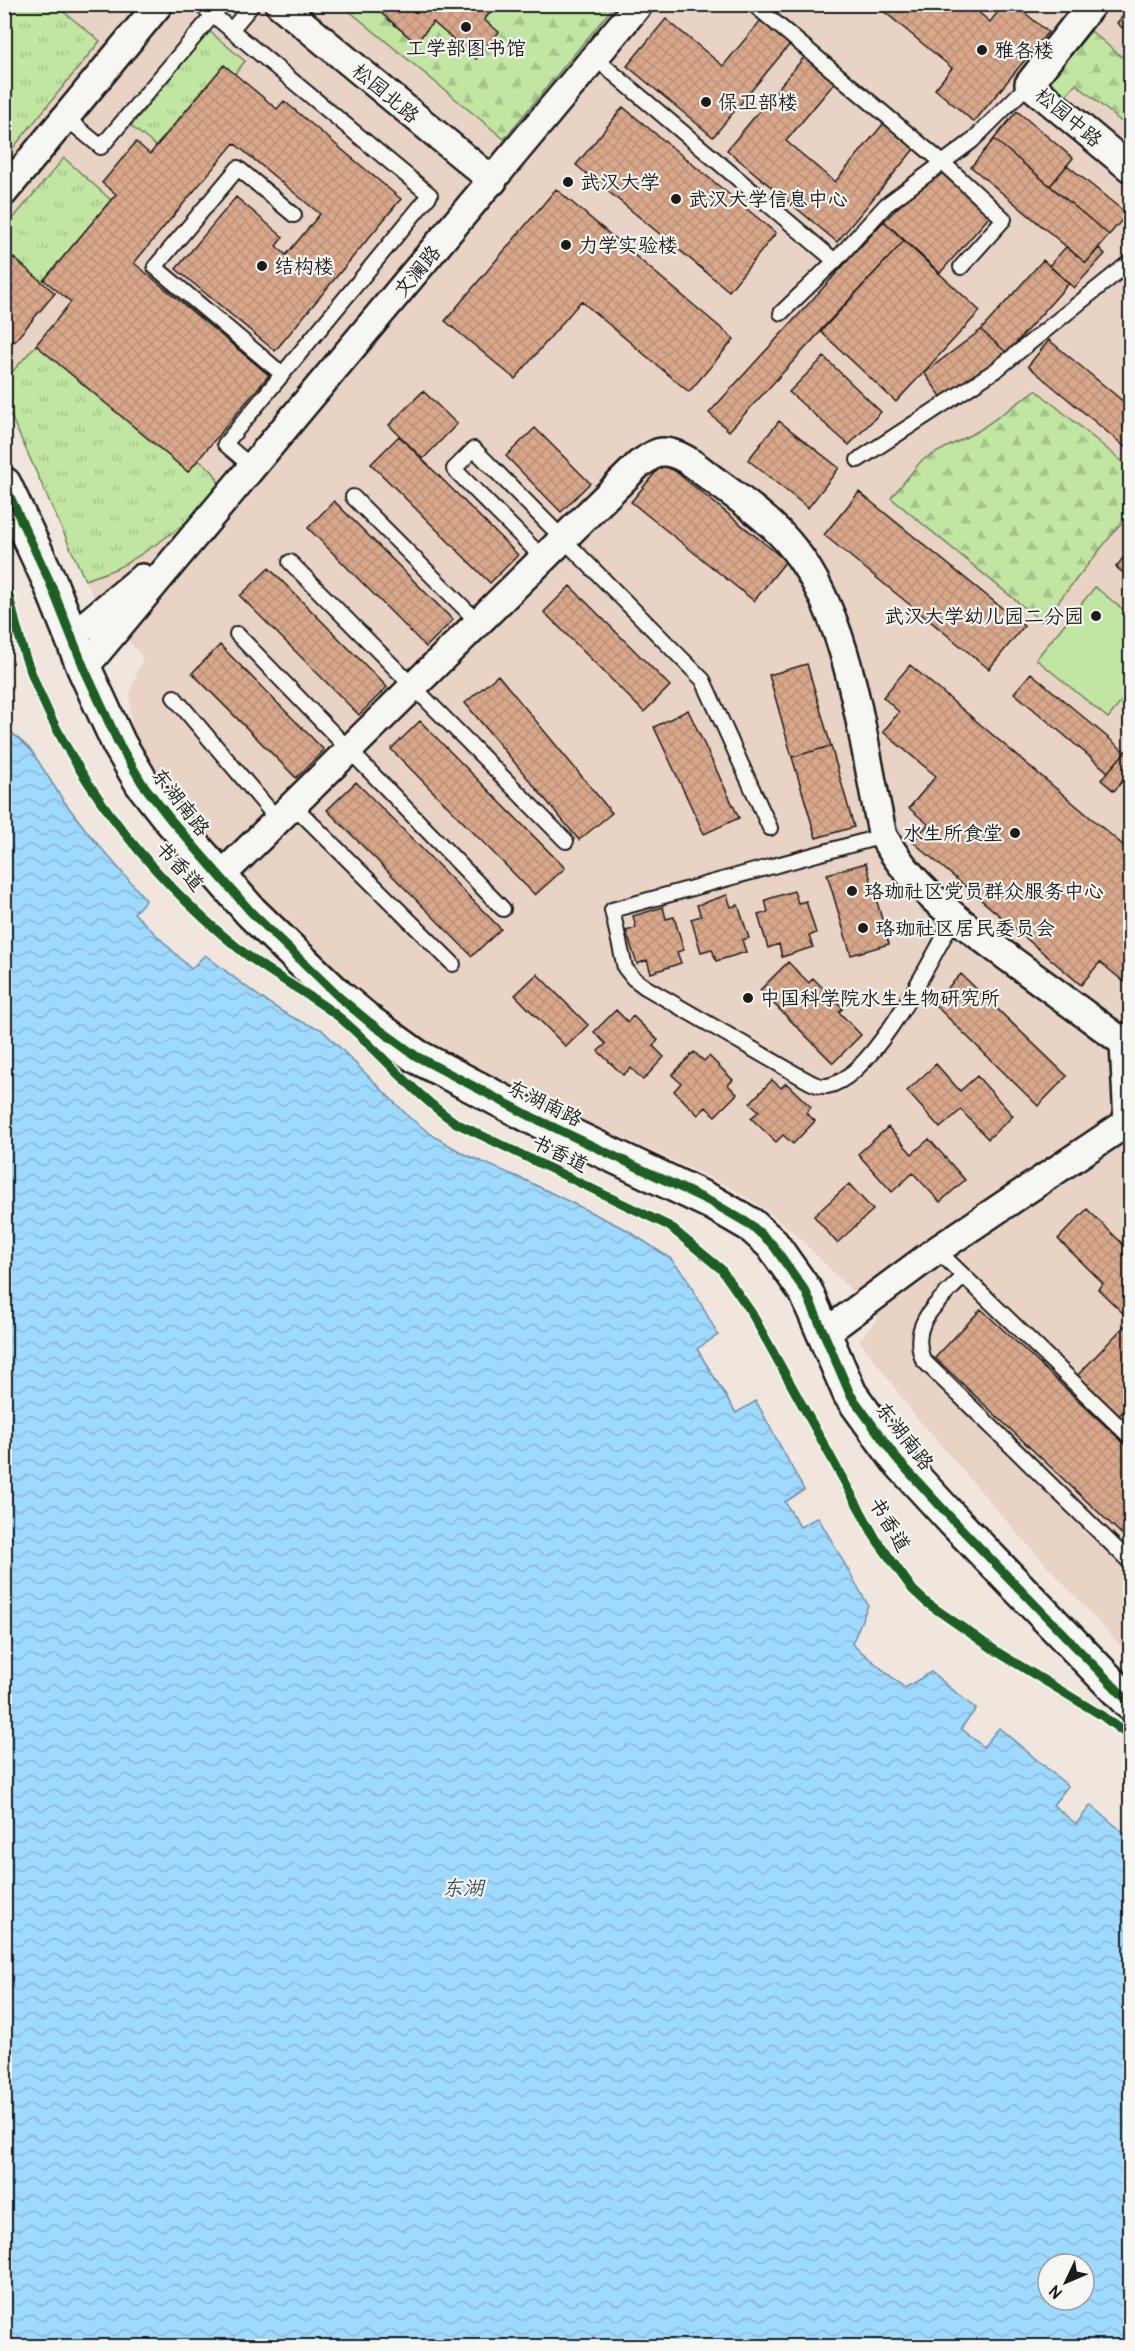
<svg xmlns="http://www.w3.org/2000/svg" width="1135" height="2351" viewBox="0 0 1135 2351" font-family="Pangolin,'LXGW WenKai TC',sans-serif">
	<defs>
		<pattern id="grass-tufts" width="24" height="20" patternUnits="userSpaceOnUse" patternTransform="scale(1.5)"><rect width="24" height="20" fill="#c0e6a1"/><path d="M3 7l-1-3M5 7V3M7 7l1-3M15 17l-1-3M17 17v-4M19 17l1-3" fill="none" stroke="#a4c58a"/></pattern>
		<pattern id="forest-firs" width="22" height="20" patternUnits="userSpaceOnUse" patternTransform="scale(1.5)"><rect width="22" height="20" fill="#c0e6a1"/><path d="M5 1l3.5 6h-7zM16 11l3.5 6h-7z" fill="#a4c58a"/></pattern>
		<pattern id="water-waves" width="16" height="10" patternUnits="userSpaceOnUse" patternTransform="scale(1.5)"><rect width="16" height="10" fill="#9ed9ff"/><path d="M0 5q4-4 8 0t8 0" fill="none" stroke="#88bada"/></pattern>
		<pattern id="building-cross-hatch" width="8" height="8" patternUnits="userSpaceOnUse" patternTransform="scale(1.5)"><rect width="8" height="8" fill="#d9a88b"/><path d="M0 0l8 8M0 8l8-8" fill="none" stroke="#ba9077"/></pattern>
	</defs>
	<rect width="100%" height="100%" fill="#f0e6dd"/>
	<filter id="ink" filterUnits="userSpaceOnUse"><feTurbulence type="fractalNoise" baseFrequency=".0167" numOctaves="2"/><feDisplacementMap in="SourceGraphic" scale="12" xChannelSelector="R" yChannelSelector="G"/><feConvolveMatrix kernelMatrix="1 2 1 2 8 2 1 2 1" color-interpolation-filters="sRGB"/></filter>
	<g filter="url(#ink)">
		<path fill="#e9d3c4" d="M4,5H1130V1656L1018,1534L917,1418L859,1339L879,1318L792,1231L765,1209L732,1188L540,1100L429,1044L407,1031L349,984L265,902L158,780L137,745L131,724L130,693L143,657L102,611L85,580L5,403Z"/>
		<path fill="url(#grass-tufts)" stroke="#6e815e" stroke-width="1.5" d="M5,4L55,5L100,41L5,158Z
			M209,31L245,61L235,74L224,65L156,146L131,126Z
			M64,158L111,200L42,282L5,250V228Z
			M36,345L188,472L198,460C206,466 218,473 218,484C218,505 136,560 115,569C105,573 95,577 85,580L5,403L4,381Z"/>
		<path fill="url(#forest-firs)" stroke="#6e815e" stroke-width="1.5" d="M342,5H371L416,43L433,22L476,59L498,32L484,20L497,5H615L504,139Z
			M1091,31L1130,64V129L1076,84L1063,99L1046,84Z
			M1036,390L1130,468V512L1042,622L891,498L922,460L978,431Z"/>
		<path fill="#c0e6a1" stroke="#6e815e" stroke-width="1.5" d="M1095,587L1130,615V691L1108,718L1036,659Z"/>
		<path fill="url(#water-waves)" stroke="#6a8da4" stroke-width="1.5" fill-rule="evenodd" d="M5,720L9,730L31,750L63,800L89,834L146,900L134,913L191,969L205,955C241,982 278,1016 321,1029L410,1118L435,1137L464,1154L527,1181L627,1230L671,1259L686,1277L718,1335L697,1349L736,1413L756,1401L804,1490L785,1502L800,1527L818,1517L868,1605L852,1644L905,1688L931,1672L976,1709L961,1728L983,1747L999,1728L1068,1786L1053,1805L1076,1824L1091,1805L1130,1838V2346H5ZM1048,2264H1084V2300H1048Z"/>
		<path fill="url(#building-cross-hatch)" stroke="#1c1c1c" stroke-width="1.5" d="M371,4H497L484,20L499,32L476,59L433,22L416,43Z
			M875,4H969L990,22L1004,4H1014L1048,32L974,122L935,89L952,68Z
			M1130,8V35L1117,23Z
			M666,19L723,66L761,20L790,44L713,137L627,66Z
			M805,56L836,81L786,141L835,182L884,123L915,148L837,242L727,150Z
			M224,65L277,109L284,101L401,199L275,351L176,269L236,197L283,237L276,246L286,255L320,214L234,143L134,263L269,375L188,472L36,345L71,302L44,280L116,194L102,183L136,142L150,154Z
			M623,107L776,233L729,291L576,165Z
			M1017,111L1073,158L1050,186L994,139Z
			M994,139L1109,235L1086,263L971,167Z
			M1067,165L1127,214L1109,235L1050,186Z
			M941,172L990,216L940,273L884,221L909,197Z
			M556,189L734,339L689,392L581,301L515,379L445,321Z
			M884,221L904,241L729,431L709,413Z
			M904,241L980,311L896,402L820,331Z
			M1066,247L1086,263L1099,248L1105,254L1074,288L1049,266Z
			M4,250L55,293L14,342L4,334Z
			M1043,260L1069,283L1007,353L981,330Z
			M981,330L1007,353L943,399L924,373Z
			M1049,340L1130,407V451L1028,366Z
			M824,357L881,412L849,445L789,392Z
			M423,391L457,424L423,459L389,425Z
			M779,421L839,468L808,508L748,460Z
			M535,428L590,483L561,512L506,456Z
			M399,436L518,555L490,583L371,464Z
			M664,462L786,561L754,601L631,502Z
			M859,492L1024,626L989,669L824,535Z
			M334,501L453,620L426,647L308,528Z
			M1130,549V578L1116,567Z
			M269,568L387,687L359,715L240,596Z
			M570,586L670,686L644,712L544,612Z
			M220,645L324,750L296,778L192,673Z
			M807,664L831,746L792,757L769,675Z
			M910,665L1130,851V974L1124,982L1100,962L1081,985L913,842L928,824L909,808L936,776L883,732L899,712L883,697Z
			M1031,673L1125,752L1108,772L1014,693Z
			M498,675L612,813L579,840L465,703Z
			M688,710L739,818L704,834L654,727Z
			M420,721L565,868L535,895L391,749Z
			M831,746L854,827L816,838L792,757Z
			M1130,746V784L1124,779L1114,791L1101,780Z
			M356,782L501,929L472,956L327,810Z
			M866,863L889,944L851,955L827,874Z
			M794,891L798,903L806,901L816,933L809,936L813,947L782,957L779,944L768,948L758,915L768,912L765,900Z
			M727,895L731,907L738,905L749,938L742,940L746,952L716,961L712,949L701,952L691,919L701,916L697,905Z
			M663,907L666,919L674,917L684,950L677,952L681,963L651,973L647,960L637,964L626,931L636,928L633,916Z
			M788,962L809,983L813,978L843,1008L839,1012L861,1035L833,1063L760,990Z
			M537,974L588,1025L566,1047L515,995Z
			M961,974L1067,1076L1038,1106L933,1003Z
			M616,1010L628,1022L633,1016L658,1040L653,1046L664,1057L643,1080L631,1068L623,1075L598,1051L606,1044L594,1032Z
			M694,1052L704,1061L709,1056L733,1080L728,1085L737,1094L715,1116L706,1107L698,1115L674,1091L681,1083L672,1075Z
			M936,1064L960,1091L977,1076L1013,1116L988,1139L961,1110L940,1128L907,1091Z
			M772,1080L781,1088L786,1083L811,1107L806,1113L815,1121L793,1144L783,1135L776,1142L751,1118L759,1111L750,1103Z
			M888,1127L912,1154L929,1139L965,1180L940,1202L913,1173L892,1192L858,1154Z
			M849,1184L873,1210L837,1243L814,1216Z
			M1087,1209L1130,1251V1404L1117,1418L1076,1377L1130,1320L1098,1289L1103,1283L1058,1239Z
			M981,1309L1130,1449V1542L935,1358Z"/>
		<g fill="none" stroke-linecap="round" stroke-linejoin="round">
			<g stroke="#1c1c1c" stroke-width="18">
				<path id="lane" d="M200,4L430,195L225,444L252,467
					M753,4L943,163L1004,219L961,267
					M231,30L253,4
					M595,58L835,261
					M66,118L101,147L213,15
					M781,313L835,261L886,205L972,141L1029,84
					M282,374L155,267L238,168L294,215
					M858,460L996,370L1130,262
					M353,497L479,623
					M544,559L454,469L474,449L703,680L770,828
					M290,562L566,841
					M237,634L503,909
					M174,697L278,820
					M294,806L453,964
					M883,836L612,910L625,968L633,978L645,987L801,1077C810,1082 817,1087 827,1086C872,1080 933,956 954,918
					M937,1250L1130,1437
					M964,1276C940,1301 908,1322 923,1360L1130,1562"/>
			</g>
			<g stroke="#1c1c1c" stroke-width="32">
				<path id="street" d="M279,4L493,181
					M1092,4L1029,84L1130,168
					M4,192L159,4
					M71,637L142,578
					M84,668L639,4
					M220,877L639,464C646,460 655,452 663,452C682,452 700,470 714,480C741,500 772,521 793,548C853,623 862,745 883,836C912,889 962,923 1010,959C1048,987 1086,1015 1124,1043
					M824,1334L937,1250L1128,1122L1124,1043L1130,1036"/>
			</g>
			<g stroke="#1c1c1c" stroke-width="38">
				<path id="secondary" d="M4,484L49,580L84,668L119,744L142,783L171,820L251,912L339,997L369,1022L416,1056L532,1117L713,1203L751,1225L772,1244L806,1292L850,1394L897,1459L953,1520L1130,1703"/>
			</g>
			<use href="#lane" stroke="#f6f6f2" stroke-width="14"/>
			<use href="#street" stroke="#f6f6f2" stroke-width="27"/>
			<use href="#secondary" stroke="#f6f6f2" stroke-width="33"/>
			<g stroke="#f6f6f2" stroke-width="13">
				<path id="cycleway" d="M4,484L49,580L84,668L119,744L142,783L171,820L251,912L339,997L369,1022L416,1056L532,1117L713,1203L751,1225L772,1244L806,1292L850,1394L897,1459L953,1520L1130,1703
					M4,575C11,603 17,632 26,659C66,771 146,873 238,948C269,974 307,992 339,1017C380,1051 412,1093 456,1123L669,1226L721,1269L751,1312L876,1539L913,1590L927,1603L999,1653L1101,1715L1130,1737"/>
			</g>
			<use href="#cycleway" stroke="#1b5e20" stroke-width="9"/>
		</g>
	</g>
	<g fill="#1c1c1c" stroke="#f6f6f2" stroke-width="2">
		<circle cx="466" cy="27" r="6"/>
		<circle cx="982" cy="50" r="6"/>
		<circle cx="706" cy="102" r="6"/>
		<circle cx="568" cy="182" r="6"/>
		<circle cx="676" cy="199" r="6"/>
		<circle cx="566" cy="245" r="6"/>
		<circle cx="262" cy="266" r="6"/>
		<circle cx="1096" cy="616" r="6"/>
		<circle cx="1015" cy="833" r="6"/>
		<circle cx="852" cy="891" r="6"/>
		<circle cx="863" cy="928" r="6"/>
		<circle cx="748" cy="998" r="6"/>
	</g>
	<g text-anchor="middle" stroke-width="4.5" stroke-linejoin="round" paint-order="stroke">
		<g font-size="20" fill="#1c1c1c" stroke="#f6f6f2" text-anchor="start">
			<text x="466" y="55" text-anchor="middle">工学部图书馆</text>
			<text x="994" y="57">雅各楼</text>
			<text x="718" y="109">保卫部楼</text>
			<text x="580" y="189">武汉大学</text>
			<text x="688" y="206">武汉大学信息中心</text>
			<text x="578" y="252">力学实验楼</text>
			<text x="274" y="273">结构楼</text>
			<text x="1084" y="623" text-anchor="end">武汉大学幼儿园二分园</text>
			<text x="1003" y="840" text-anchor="end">水生所食堂</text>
			<text x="864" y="898">珞珈社区党员群众服务中心</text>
			<text x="875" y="935">珞珈社区居民委员会</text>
			<text x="760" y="1005">中国科学院水生生物研究所</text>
		</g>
		<g font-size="20" fill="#1c1c1c" stroke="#f6f6f2">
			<text transform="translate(386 93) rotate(40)" y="7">松园北路</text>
			<text transform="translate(1069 117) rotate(40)" y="7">松园中路</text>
			<text transform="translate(417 271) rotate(-50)" y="7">文澜路</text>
			<text transform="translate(181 802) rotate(52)" y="7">东湖南路</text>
			<text transform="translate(180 866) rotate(47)" y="7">书香道</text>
			<text transform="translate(545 1103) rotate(26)" y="7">东湖南路</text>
			<text transform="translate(560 1153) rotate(26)" y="7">书香道</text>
			<text transform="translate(905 1436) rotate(52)" y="7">东湖南路</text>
			<text transform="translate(890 1524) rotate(59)" y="7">书香道</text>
		</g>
		<g font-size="21" font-style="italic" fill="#435560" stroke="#f6f6f2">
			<text x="463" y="1895">东湖</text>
		</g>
	</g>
	<rect width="1135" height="2351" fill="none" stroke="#f6f6f2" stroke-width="24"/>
	<rect x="12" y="12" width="1111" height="2327" fill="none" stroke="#1c1c1c" stroke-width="2" filter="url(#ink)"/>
	<g transform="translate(1066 2282) rotate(226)"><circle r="28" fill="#f6f6f2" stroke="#9f9f9c" stroke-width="1.5"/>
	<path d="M0-4.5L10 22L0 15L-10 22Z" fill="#1c1c1c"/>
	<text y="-9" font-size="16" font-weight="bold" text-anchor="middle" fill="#1c1c1c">N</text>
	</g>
</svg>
